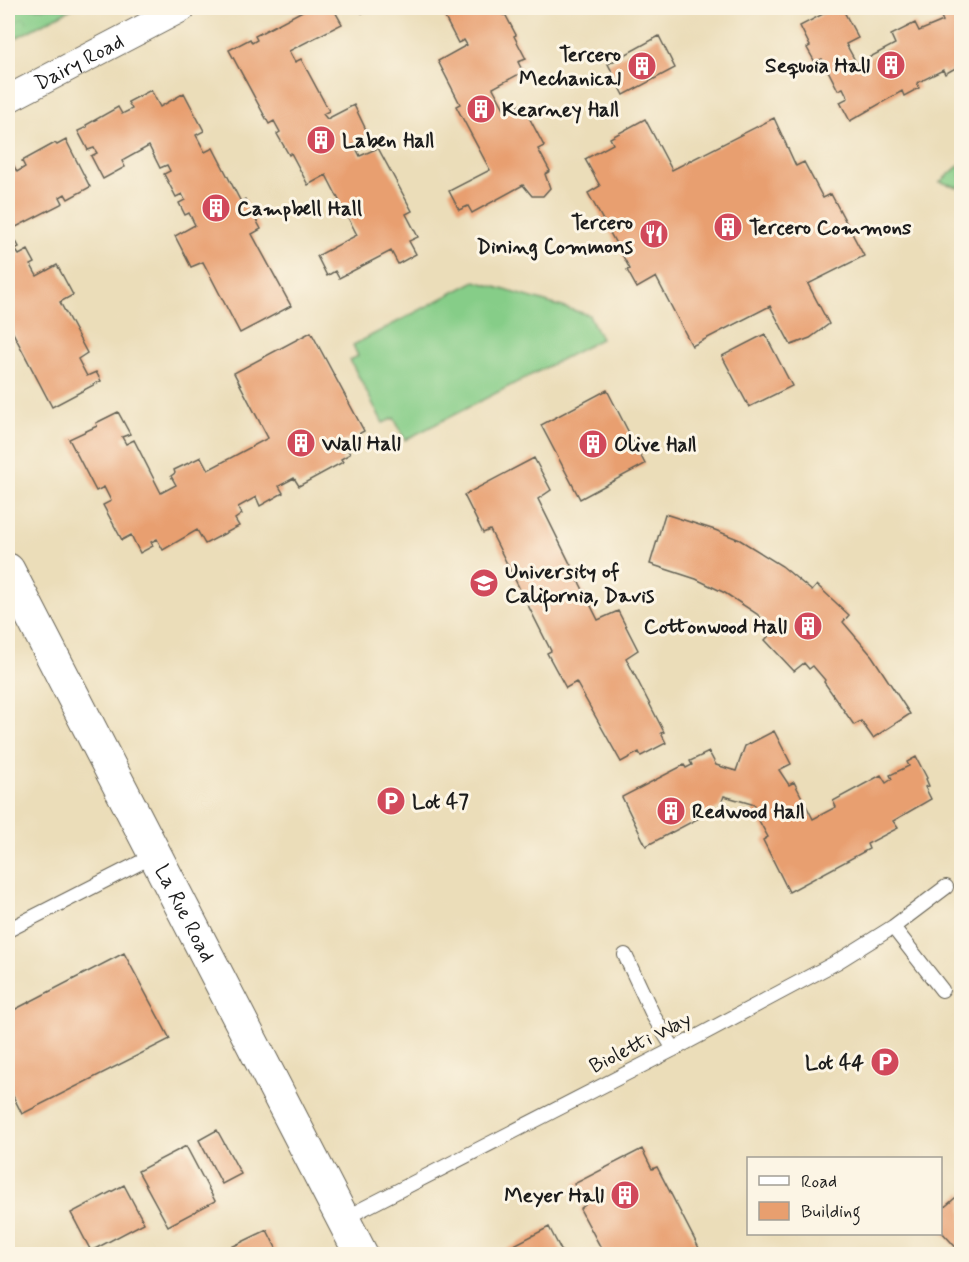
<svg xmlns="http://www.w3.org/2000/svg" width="969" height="1262" viewBox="0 0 969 1262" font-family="Mynerve,sans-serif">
	<defs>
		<pattern id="park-crowns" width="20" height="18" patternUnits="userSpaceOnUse" patternTransform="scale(1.5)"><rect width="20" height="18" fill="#86cd88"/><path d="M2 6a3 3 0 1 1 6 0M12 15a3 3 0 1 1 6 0" fill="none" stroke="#73af75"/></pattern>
	</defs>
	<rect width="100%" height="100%" fill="#fcf5e5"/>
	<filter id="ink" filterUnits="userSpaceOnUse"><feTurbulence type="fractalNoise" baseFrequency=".0167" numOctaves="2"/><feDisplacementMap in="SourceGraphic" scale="12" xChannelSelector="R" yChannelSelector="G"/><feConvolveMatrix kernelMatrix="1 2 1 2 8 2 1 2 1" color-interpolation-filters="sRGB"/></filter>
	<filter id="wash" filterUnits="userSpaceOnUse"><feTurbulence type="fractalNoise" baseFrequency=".008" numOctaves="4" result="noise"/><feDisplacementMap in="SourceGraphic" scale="24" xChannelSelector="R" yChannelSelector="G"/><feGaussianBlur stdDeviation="1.35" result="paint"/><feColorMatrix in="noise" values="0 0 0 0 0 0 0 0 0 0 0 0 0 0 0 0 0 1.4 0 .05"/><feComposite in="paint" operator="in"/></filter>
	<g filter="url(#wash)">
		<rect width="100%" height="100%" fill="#ebddb9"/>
		<path fill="#86cd88" stroke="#517452" stroke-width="1.5" d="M961,164V188L940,182Z
			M475,281L589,315L601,339L405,440L394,418L383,423L350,360L358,356L353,345Z"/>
		<path fill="url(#park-crowns)" stroke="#517452" stroke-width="1.5" d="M8,8H73L8,42Z"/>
		<g id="blocks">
			<path fill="#e89f6f" d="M308,8H333L342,24L289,51L295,62L301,59L329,111L323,114L327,119L354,105L369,136L354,144L360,156L378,148L412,211L406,214L418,237L409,241L416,254L398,264L391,251L339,278L335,271L327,276L317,256L357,235L326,175L308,185L291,153L289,155L277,134L280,132L274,121L269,124L229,50L250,39L252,43L257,40L255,36Z
				M359,8H373L362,13Z
				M440,8H499L503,15L505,14L516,35L514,36L526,59L518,62L523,72L493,88L506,112L522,104L544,146L538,149L550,171L545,174L550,188L543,196H532L523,185L472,213L468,206L459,210L449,191L490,170L456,106L460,104L438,61L467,45L464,40L458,43Z
				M829,8H842L858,38L846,44L857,64L895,44L891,35L915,23L919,31L943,21L937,8H962V59L956,62L959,66L945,74L943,70L917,83L919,88L904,96L902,91L850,121L840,102L848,98L843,88L838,90L822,59L815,62L807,48L810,46L800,26L827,12L826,9Z
				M659,36L675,68L624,95L608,64Z
				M151,90L160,107L184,93L204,131L196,135L205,152L213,148L241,202L245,199L261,229L252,234L291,306L240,333L203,262L191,267L175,236L195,225L189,213L185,215L179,203L185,200L182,194L176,197L164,174L170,171L167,165L160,168L149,146L122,161L125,167L103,179L91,156L97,153L95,150L94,148L88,150L78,131L87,127L86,125L118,107L122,114L132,109L128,102Z
				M774,118L796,166L804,162L823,198L831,194L864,256L808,284L829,324L810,338L791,345L770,306L692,346L656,277L637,288L627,270L630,269L588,193L600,186L585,159L613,144L610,138L645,119L672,170Z
				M66,140L90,187L68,199L65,194L60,197L63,203L10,230L19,247L15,249L19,255L28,250L35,263L31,265L37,276L57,265L73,295L60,302L87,353L78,359L87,376L96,372L101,381L52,407L12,331L8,334V167L13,164L17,172L25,167L22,161L55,143L57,145Z
				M311,332L364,431L344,442L350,454L341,459L343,462L299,486L294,478L279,486L283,493L260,506L256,497L238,507L242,514L235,519L239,526L205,544L197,530L163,550L157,539L151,542L153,546L140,553L131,535L122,540L103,505L111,501L104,487L96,491L69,439L97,426L96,423L118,412L130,434L122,437L126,444L134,440L161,493L176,485L171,476L175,473L174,470L201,457L208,470L268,438L234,373Z
				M765,334L792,386L749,407L722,356Z
				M607,390L645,464L580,499L541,425Z
				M534,458L551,490L538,499L598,620L618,611L638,650L626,658L664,732L661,733L666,743L641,756L639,752L621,762L576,682L566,688L547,653L551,651L490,530L483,533L464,495Z
				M665,514L715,530L740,540L782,566L812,591L817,585L849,615L843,622L872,656L910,714L873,738L861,721L854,725L824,682L825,680L813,666L809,669L804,663L794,671L765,640L774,630L757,614L725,593L696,579L650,564Z
				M774,731L791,764L779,770L789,785L794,782L813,819L836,807L833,801L881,775L886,783L892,779L890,775L909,766L907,762L916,757L927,778L926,779L929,786L925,787L931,799L893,821L898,828L867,844L869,849L789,892L763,840L768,837L758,819L751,817L755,805L724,796L720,807L646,846L622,797L684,765L686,768L692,765L690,761L709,752L716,765L736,771L745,746Z
				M124,953L170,1039L22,1114L8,1086V1013Z
				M217,1130L241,1174L222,1184L199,1140Z
				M186,1146L215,1201L168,1226L138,1171Z
				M642,1149L652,1169L657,1167L702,1254H593L602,1250L580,1209L585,1205L574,1184Z
				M124,1185L144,1223L91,1251L71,1213Z
				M962,1192V1254L940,1230V1211Z
				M549,1227L563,1254H497Z
				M267,1230L279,1254H217Z"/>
		</g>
	</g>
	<g filter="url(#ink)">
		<use href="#blocks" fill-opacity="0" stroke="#646053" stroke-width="1.5"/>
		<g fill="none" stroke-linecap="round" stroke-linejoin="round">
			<g stroke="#646053" stroke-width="16">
				<path id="lane" d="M893,927L942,990
					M8,930L155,855
					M625,955L654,1017L674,1049
					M343,1219L674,1049L837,962L893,927L946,887"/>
			</g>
			<g stroke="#646053" stroke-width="29">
				<g id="street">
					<path id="s1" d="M8,99L182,8"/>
				</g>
			</g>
			<g stroke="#646053" stroke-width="35">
				<g id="secondary">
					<path id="s2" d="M8,570L361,1254"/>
				</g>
			</g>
			<use href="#lane" stroke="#fff" stroke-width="14"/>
			<use href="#street" stroke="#fff" stroke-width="27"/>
			<use href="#secondary" stroke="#fff" stroke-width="33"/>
		</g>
	</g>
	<defs>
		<g id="building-disc" transform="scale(1.5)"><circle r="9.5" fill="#d1495b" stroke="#fcf5e5"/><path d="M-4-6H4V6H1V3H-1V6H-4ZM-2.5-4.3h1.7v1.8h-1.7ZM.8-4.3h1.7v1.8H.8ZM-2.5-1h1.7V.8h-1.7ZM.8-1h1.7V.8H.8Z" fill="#fff"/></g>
		<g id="restaurant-disc" transform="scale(1.5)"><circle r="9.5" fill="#d1495b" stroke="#fcf5e5"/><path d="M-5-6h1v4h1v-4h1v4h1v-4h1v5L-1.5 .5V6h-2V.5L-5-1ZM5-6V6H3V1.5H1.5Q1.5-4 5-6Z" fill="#fff"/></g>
		<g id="university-disc" transform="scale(1.5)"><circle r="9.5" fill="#d1495b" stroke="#fcf5e5"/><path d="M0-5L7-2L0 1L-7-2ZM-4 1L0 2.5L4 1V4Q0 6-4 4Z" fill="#fff"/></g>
		<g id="parking-disc" transform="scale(1.5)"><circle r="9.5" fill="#d1495b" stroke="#fcf5e5"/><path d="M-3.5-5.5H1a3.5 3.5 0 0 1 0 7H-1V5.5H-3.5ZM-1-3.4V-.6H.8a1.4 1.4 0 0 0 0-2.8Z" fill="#fff"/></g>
	</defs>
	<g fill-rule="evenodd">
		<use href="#building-disc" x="891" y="65"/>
		<use href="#building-disc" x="642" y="66"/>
		<use href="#building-disc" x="481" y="109"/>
		<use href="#building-disc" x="321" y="140"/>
		<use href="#building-disc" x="216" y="208"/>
		<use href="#building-disc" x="728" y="227"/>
		<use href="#restaurant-disc" x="654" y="234"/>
		<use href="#building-disc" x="301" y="443"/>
		<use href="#building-disc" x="593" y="444"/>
		<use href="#university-disc" x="484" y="583"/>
		<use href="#building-disc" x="808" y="626"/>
		<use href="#parking-disc" x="391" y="801"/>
		<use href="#building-disc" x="671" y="811"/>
		<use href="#parking-disc" x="885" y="1062"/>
		<use href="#building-disc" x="625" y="1195"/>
	</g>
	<g text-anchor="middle" stroke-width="6" stroke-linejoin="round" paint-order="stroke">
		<g font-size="21" font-weight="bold" fill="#1c1c1c" stroke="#fcf5e5" text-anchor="start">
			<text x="621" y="61" text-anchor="end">Tercero<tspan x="621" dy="24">Mechanical</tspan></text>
			<text x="870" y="72" text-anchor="end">Sequoia Hall</text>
			<text x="502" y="116">Kearney Hall</text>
			<text x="342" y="147">Laben Hall</text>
			<text x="237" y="215">Campbell Hall</text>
			<text x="633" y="229" text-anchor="end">Tercero<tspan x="633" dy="24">Dining Commons</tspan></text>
			<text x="749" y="234">Tercero Commons</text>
			<text x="322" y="450">Wall Hall</text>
			<text x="614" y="451">Olive Hall</text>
			<text x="505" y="578">University of<tspan x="505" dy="24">California, Davis</tspan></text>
			<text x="787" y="633" text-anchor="end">Cottonwood Hall</text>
			<text x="412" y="808">Lot 47</text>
			<text x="692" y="818">Redwood Hall</text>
			<text x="864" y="1069" text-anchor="end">Lot 44</text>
			<text x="604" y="1202" text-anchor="end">Meyer Hall</text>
		</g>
		<g font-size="21" fill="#1c1c1c" stroke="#fcf5e5">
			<text dy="7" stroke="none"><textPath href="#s1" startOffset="80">Dairy Road</textPath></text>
			<text dy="7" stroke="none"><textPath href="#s2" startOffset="386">La Rue Road</textPath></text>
			<text transform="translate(640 1042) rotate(-27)" y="7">Bioletti Way</text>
		</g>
	</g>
	<rect width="969" height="1262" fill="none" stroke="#fcf5e5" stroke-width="30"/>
	<rect x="747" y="1157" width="195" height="78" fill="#fcf5e5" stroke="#a29e95" stroke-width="1.5"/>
	<rect x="759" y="1176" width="30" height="9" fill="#ffffff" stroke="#a29e95" stroke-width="1.5"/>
	<text x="801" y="1187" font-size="18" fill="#1c1c1c">Road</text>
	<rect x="759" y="1202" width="30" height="18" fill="#e89f6f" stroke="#a29e95" stroke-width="1.5"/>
	<text x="801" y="1217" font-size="18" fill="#1c1c1c">Building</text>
</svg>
